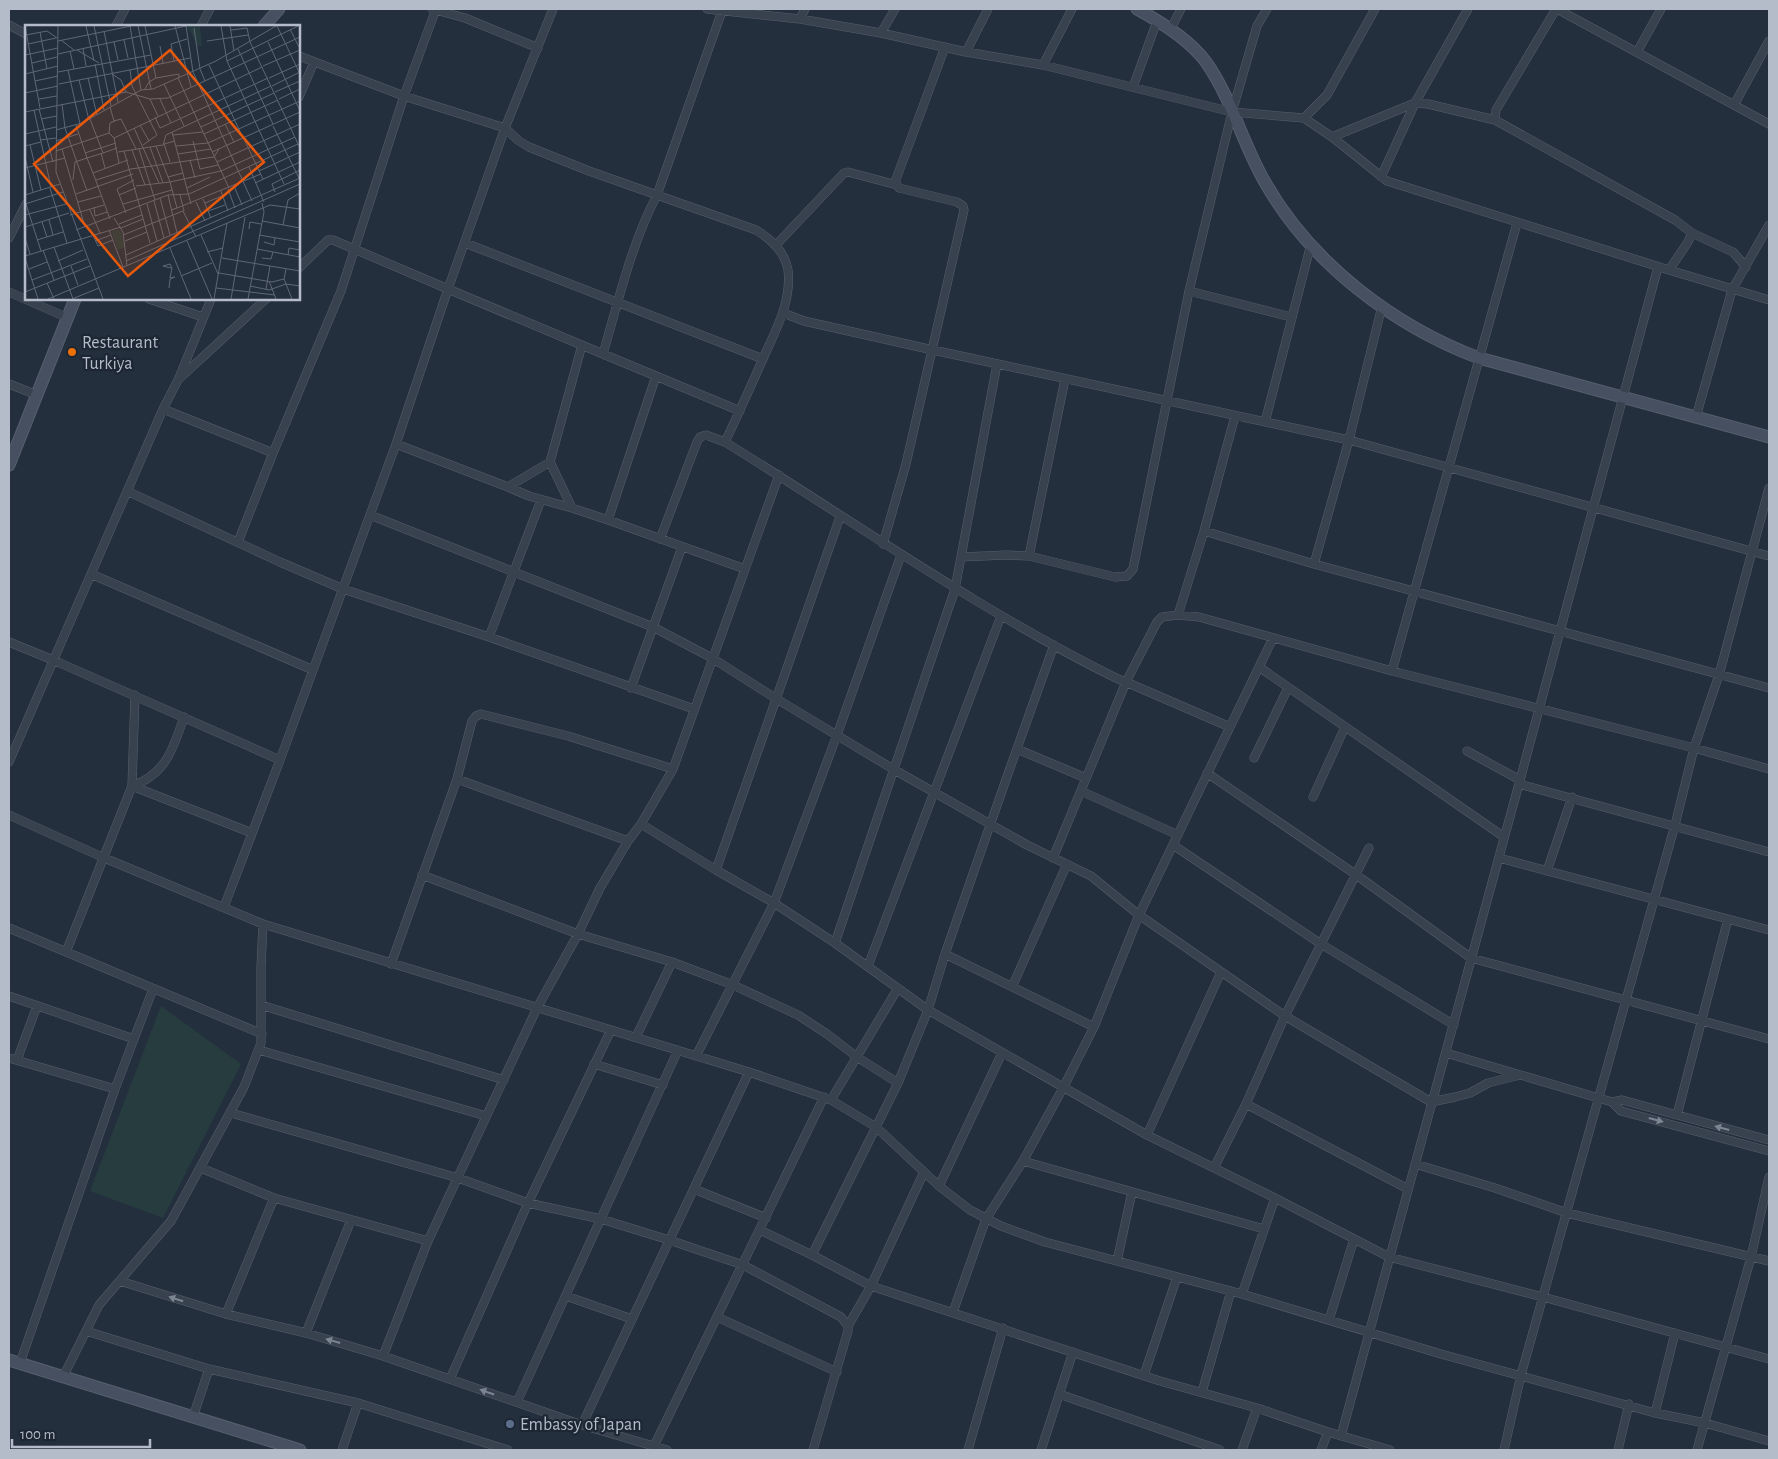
<svg xmlns="http://www.w3.org/2000/svg" width="1778" height="1459" viewBox="0 0 1778 1459" font-family="'Alegreya Sans',sans-serif">
	<rect width="100%" height="100%" fill="#242f3e"/>
	<path fill="#263c3f" d="M161,1006L241,1064L163,1218L90,1191Z"/>
	<g fill="none" stroke-linecap="round" stroke-linejoin="round">
		<g stroke="#565f6c" stroke-width="9">
			<path id="street" d="M432,9L465,18L538,48
				M707,9L800,19L881,33L966,52L1043,65L1232,112L1304,118L1332,137L1387,181L1669,270L1769,300
				M1556,9L1496,110L1495,120L1675,220L1692,233L1688,242L1669,270
				M1557,9L1769,124
				M722,11L657,195C632,242 618,302 603,354L740,411
				M800,19L805,9
				M9,25L26,34
				M116,26L125,9
				M201,26L210,9
				M1170,30L1181,9
				M881,33L895,9
				M966,52L988,9
				M1637,52L1661,9
				M299,56L404,96L505,128L519,141L529,147L589,171L756,230C771,239 785,252 788,270C792,303 774,333 762,361C750,388 738,415 725,442
				M1043,65L1072,9
				M1133,87L1157,21
				M299,97L314,62
				M1734,105L1769,41
				M1304,118L1327,95L1375,9
				M1332,137L1415,103L1428,104L1495,120
				M1381,177L1415,103L1468,9
				M1692,233L1733,252L1746,267
				M9,238L26,204
				M465,243L763,359
				M776,245L844,173L848,172L897,185
				M299,268L328,240H333L448,289L505,128L553,9
				M1189,291L1291,317
				M9,292L68,318
				M149,299L203,317
				M783,313L804,321L933,350L1349,440L1769,556
				M603,354L448,289L396,444L508,487L529,496L572,508L608,520L745,569
				M181,377L266,299
				M9,384L37,395
				M163,409L273,453
				M1235,416L1204,531L1314,564L1769,688
				M1696,417L1732,290L1769,225
				M1265,422L1311,244
				M550,462L572,508
				M508,487L550,462L582,345
				M127,491L280,562L343,589L489,637L694,709
				M370,515L653,627L712,658L775,698L893,769L1027,845L1091,876L1139,915L1285,1016L1431,1102L1455,1097L1470,1093L1488,1083L1520,1075
				M608,520L656,376
				M660,539L697,442L700,437L706,435L725,442C856,523 980,611 1118,679L1126,682L1157,622L1162,617L1178,615L1199,617L1392,671L1694,748L1769,769
				M238,542L273,453L341,291L404,96L436,9
				M883,544L906,464L964,210L963,206L957,202L899,188L895,182L945,47
				M1029,556L1065,379
				M961,557L1006,555L1029,556L1115,577L1127,576L1133,569L1189,291L1232,112L1257,26L1267,9
				M1314,564L1349,440L1382,306
				M91,574L313,670
				M1178,615L1204,531
				M489,637L541,500
				M9,642L53,660L280,760
				M1054,645L1009,771L945,954L928,1010L1147,1135L1275,1198L1389,1257L1543,1297L1769,1359
				M1259,667L1504,837
				M1392,671L1517,223
				M631,688L682,547
				M1017,749L1086,778
				M1467,751L1520,780
				M1254,758L1288,688
				M9,762L163,409L179,378L211,299
				M1207,773L1355,874L1471,958L1769,1039
				M457,779L628,841
				M1519,784L1769,852
				M132,786L252,833
				M132,786C166,774 173,749 184,717
				M1081,791L1178,835
				M1313,797L1345,727
				M9,815L102,857L263,924L749,1072L831,1100L876,1127L939,1186L970,1210L1001,1226L1045,1242L1242,1294L1441,1354L1655,1413L1705,1423L1769,1441
				M641,824L716,870L774,903L835,943L928,1010L898,1083L812,1255L760,1230
				M1173,845L1321,944L1454,1025
				M1369,848L1285,1016L1246,1104L1408,1189
				M1053,858L1126,682L1230,727
				M1499,858L1769,930
				M716,870L840,517
				M1547,871L1572,797
				M422,875L578,934L672,962L733,985L798,1015L827,1034L857,1057L898,1083
				M224,907L280,760L396,444
				M9,928L262,1034
				M835,943L955,589L997,364
				M66,952L132,786L135,695
				M945,954L1094,1027
				M391,964L457,779L472,721L476,716L481,714L568,736L673,769
				M868,966L1001,616
				M1012,987L1067,864
				M9,996L134,1039
				M261,1005L504,1080
				M636,1037L672,962
				M259,1050L486,1116
				M1446,1053L1612,1102L1622,1100L1769,1140
				M696,1056L774,903L837,735L901,555
				M9,1058L115,1089
				M17,1060L37,1006
				M594,1064L663,1085
				M831,1100L898,988
				M1612,1102L1621,1111L1769,1151
				M231,1113L458,1178L528,1203L601,1219L669,1240L743,1265L841,1317L848,1326V1331L813,1450
				M1677,1115L1728,919
				M1147,1135L1221,972
				M1023,1161L1264,1229
				M1415,1164L1495,1188L1567,1213L1769,1261
				M201,1168L274,1198L428,1241
				M1214,1168L1246,1104
				M939,1186L1002,1053
				M694,1189L766,1218
				M812,1255L871,1286L1160,1381L1257,1408L1328,1432L1390,1450
				M1117,1261L1132,1192
				M120,1281L226,1314L306,1333L383,1356L582,1425L667,1450
				M1242,1294L1275,1198
				M566,1296L632,1319
				M953,1312L986,1219L1023,1161L1063,1088L1094,1027L1139,915L1273,638
				M226,1314L274,1198
				M717,1317L837,1372
				M1329,1320L1354,1239
				M848,1326L871,1286L924,1172
				M86,1331L209,1369L358,1403L508,1450
				M306,1333L351,1220
				M383,1356L428,1241L537,1008L578,934L600,888L628,841L641,824L673,769L779,475
				M20,1363L115,1089L153,989
				M1144,1375L1177,1277
				M63,1377L99,1305L171,1221L244,1087L261,1043V967L263,924
				M450,1379L528,1203L611,1030
				M1202,1392L1231,1291
				M1059,1394L1220,1450
				M517,1402L678,1050
				M1655,1413L1675,1333
				M193,1417L209,1369
				M582,1425L749,1072
				M1341,1436L1520,780L1658,267
				M654,1446L824,1097
				M342,1450L358,1403
				M968,1450L1003,1328
				M1041,1450L1073,1352
				M1242,1450L1257,1408
				M1321,1450L1328,1432
				M1504,1450L1521,1375L1675,825L1694,748L1719,675L1769,488
				M1618,1450L1629,1404
				M1697,1450L1751,1257L1769,1177"/>
		</g>
		<g stroke="#565f6c" stroke-width="13">
			<path id="secondary" d="M1137,9C1161,22 1189,39 1206,62C1232,99 1243,145 1266,184C1312,264 1394,326 1479,358L1769,437
				M264,26L279,9
				M9,465L75,299
				M9,1360L300,1450"/>
		</g>
		<use href="#street" stroke="#38414e" stroke-width="8"/>
		<use href="#secondary" stroke="#465061" stroke-width="11"/>
	</g>
	<defs><path id="oneway-solid" d="M-6-.8H1V-3.2L6.5 0L1 3.2V.8H-6Z" transform="scale(1.25)"/></defs>
	<g fill="#7c8592">
		<use href="#oneway-solid" transform="translate(1656 1120) rotate(15)"/>
		<use href="#oneway-solid" transform="translate(1722 1128) rotate(-165)"/>
		<use href="#oneway-solid" transform="translate(176 1299) rotate(-162)"/>
		<use href="#oneway-solid" transform="translate(333 1341) rotate(-164)"/>
		<use href="#oneway-solid" transform="translate(487 1392) rotate(-161)"/>
	</g>
	<circle fill="#e8710a" stroke="#1d2633" stroke-width="2" cx="72" cy="352" r="5"/>
	<circle fill="#5c6f8a" stroke="#1d2633" stroke-width="2" cx="510" cy="1424" r="5"/>
	<g text-anchor="middle" stroke-width="4.5" stroke-linejoin="round" paint-order="stroke">
		<g font-size="18" fill="#b4bcc9" stroke="#1d2633" text-anchor="start">
			<text x="82" y="348">Restaurant<tspan x="82" dy="21">Turkiya</tspan></text>
			<text x="520" y="1430">Embassy of Japan</text>
		</g>
	</g>
	<g transform="translate(25 25)">
		<rect width="275" height="275" fill="#242f3e"/>
		<path d="M96,205L100,222L93,225L86,206Z" fill="#263c3f"/>
		<path d="M162,1H175L177,21H173Z" fill="#263c3f"/>
		<path fill="none" stroke="#5e6776" stroke-width="1" d="M0,1L15,83M33,1L31,147L78,274M61,1L69,36M69,1L86,81M105,1L116,65M113,1L126,64M120,1L131,53L154,49V53M150,1L166,62M161,1L168,47L227,176M196,1L202,36L259,159M205,1L209,26M252,1L275,49M169,3L175,44L180,56M265,4L275,24M206,5L222,3L225,17L275,123M79,6L93,77M15,7L22,44M1,10L22,6L32,13M36,15L49,25M99,15L103,33M33,16L106,1M182,16L223,10M89,17L93,35M243,17L275,86M3,19L31,13M135,21L138,38M58,23L61,41M213,24L248,99M52,25L74,38M45,26L49,44M33,29L161,1M0,30L33,23M149,36L146,19L162,14M202,36L273,1M7,38L32,32M70,39L79,85M184,40L218,113M238,41L275,25M43,45L55,99M105,45L107,61L132,110L118,120M33,47L126,30M0,49L33,41M87,49L96,55L101,67M63,53L72,90M153,53L204,163M244,53L275,39M54,55L64,95M10,56L33,51M34,59L165,33M139,59L159,101M247,61L275,47M120,64L124,57L131,53M250,67L275,56M0,68L33,61M14,74L32,71M125,74L133,91M135,74L146,98M254,74L275,64M37,79L40,103L62,166M85,82L89,96L96,94L111,124M14,84L28,137M9,85L26,162M0,87L101,67L125,74L143,73L275,12M130,92L135,103L243,53M16,94L32,91M65,94L78,128L92,123M200,99L209,117M115,100L124,116M248,101L275,155M176,102L249,68M109,103L134,158M31,105L57,98L116,65L128,64L191,36L251,1M147,107L166,179M84,108L85,98L90,96M0,109L31,102M179,109L253,75M148,110L178,107M89,113L237,42M219,114L238,154M15,115L31,113M31,116L53,109M168,116L175,144L193,140M5,120L16,165M0,121L16,117M131,121L145,157L196,146L270,112M151,121L183,118L275,76M125,122L138,158M37,124L60,202M114,124L130,175M107,125L120,160M31,126L84,108L89,113L94,138M99,126L125,218M93,127L138,120L141,110L246,61M187,127L275,87M60,128L91,118M76,128L80,143M78,128L62,133L68,148L103,135M153,129L186,124M0,132L8,167M165,135L170,153M145,137L139,119L150,116M192,137L275,99M224,142L239,177M0,143L40,133M234,146L275,127M68,148L85,194M143,152L158,148M48,155L50,137L62,133L51,100M71,155L106,144L189,132L194,124M230,158L275,137M111,161L145,157L152,183L146,185M209,161L217,180M25,163L42,218M162,163L185,152M203,164L210,183M196,166L203,186M250,167L247,159L275,145M51,169L108,149M0,170L35,159M94,170L111,163M143,170L152,208M155,170L159,186M135,173L145,210M178,174L186,193M0,176L16,226M129,176L139,213M53,177L76,171M171,177L180,196M180,178L197,171M0,179L38,167M98,179L147,165M122,179L132,216M69,182L70,191L82,187M152,183L236,149M65,185L75,208M183,186L200,180M101,188L92,164L109,155M0,190L41,179M45,190L79,180M89,193L98,207L102,241M24,195L28,210M237,196L275,203M17,197L22,212M94,199L117,190M258,200L263,175L275,168M0,202L44,188M96,203L118,194M224,204L225,197L236,199M51,205L143,170L164,169L273,119M84,205L98,242M68,210L73,221L88,215M98,210L158,186L171,212M176,210L193,249M234,210L275,217M0,213L5,229M12,215L38,207M70,216L86,210M100,216L122,207M162,216L187,274M239,217L249,220L250,213M29,222L48,274M145,223L166,274M232,224L275,232M18,225L29,255M182,227L198,223M101,230L275,153M263,230L264,223L275,225M0,231L96,202M0,233L13,274M197,233L275,246M237,233L246,234L248,227M33,236L58,225M101,236L275,159M46,241L53,260M4,244L22,237M261,244L259,254L267,274M194,248L247,257L259,254M156,251L187,238M7,255L62,234M244,256L251,274M22,258L29,274M225,261L244,265L261,259L275,261M144,263L145,254L150,252L145,253L147,243L145,239L138,241L146,243M191,263L250,270M241,264L245,241M0,267L65,241M23,274L245,180L275,184M47,274L74,263M189,274L202,198M206,274L220,192M223,274L239,187L237,178"/>
		<path fill="#e8590c" fill-opacity="0.15" stroke="#e8590c" stroke-width="2.5" d="M145,25L239,137L103,251L9,139Z"/>
		<rect width="275" height="275" fill="none" stroke="#b4bcc9" stroke-width="2.5"/>
	</g>
	<rect width="1778" height="1459" fill="none" stroke="#b4bcc9" stroke-width="20"/>
	<path d="M12 1439v8h138v-8" fill="none" stroke="#b4bcc9" stroke-width="2.5"/>
	<text x="20" y="1439" font-size="15" fill="#b4bcc9" stroke="#1d2633" stroke-width="4" paint-order="stroke">100 m</text>
</svg>
